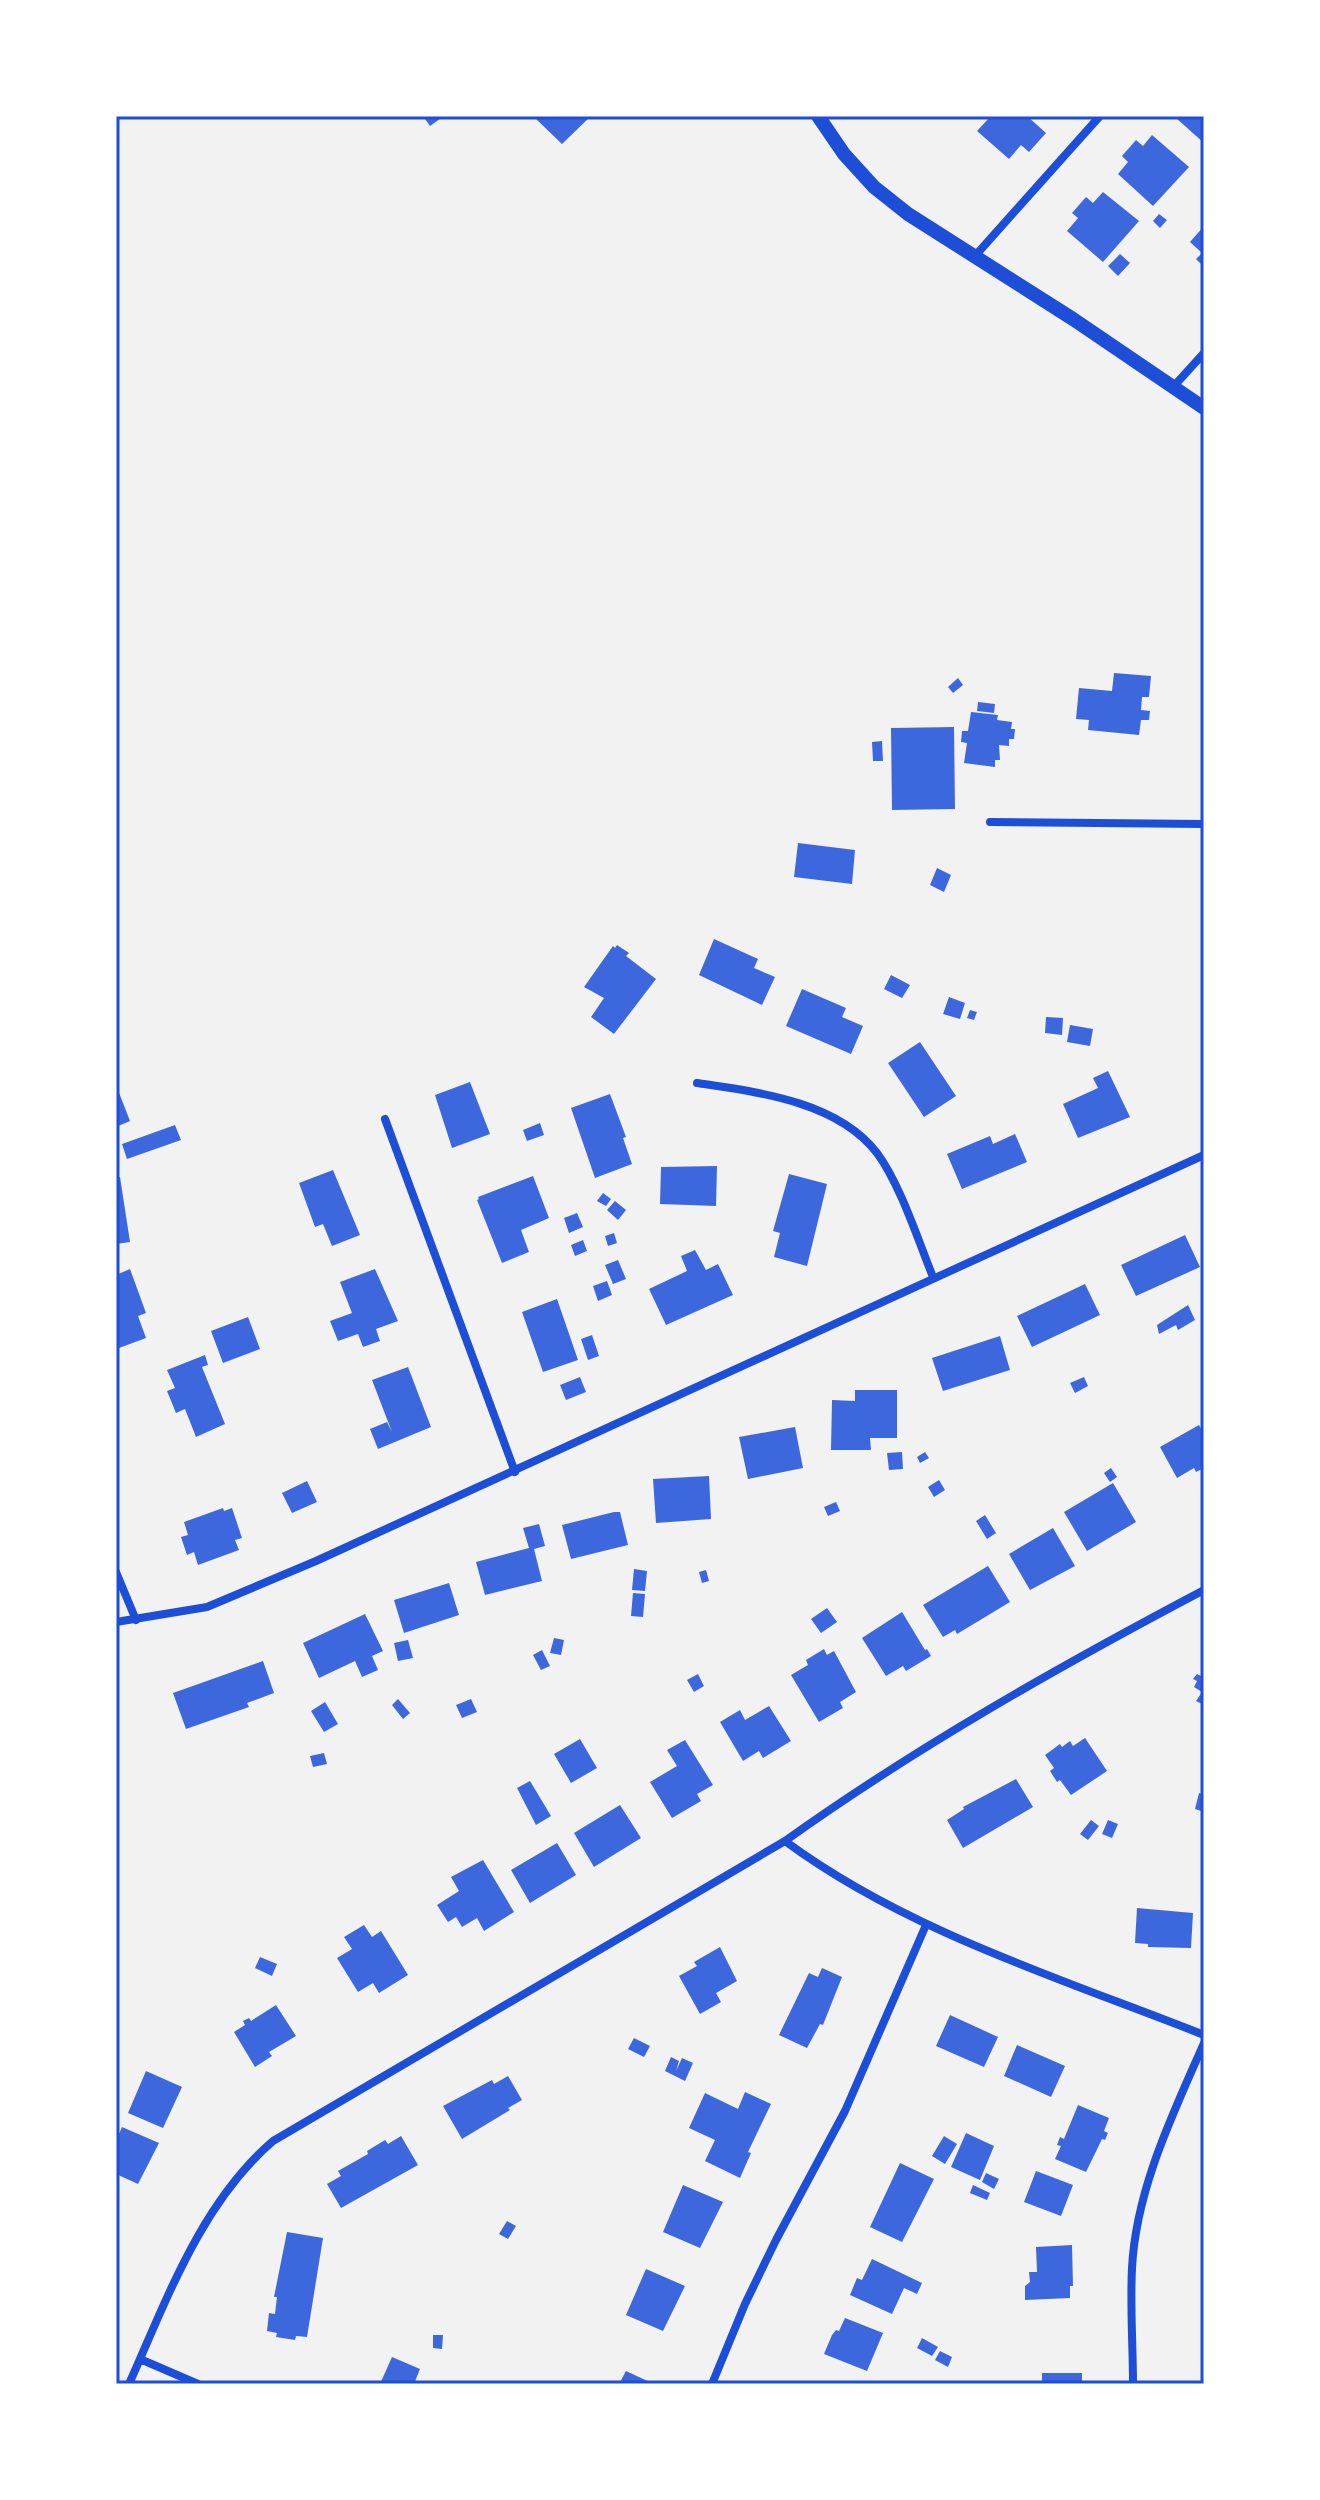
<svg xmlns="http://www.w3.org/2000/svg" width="1320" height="2500" viewBox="0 0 1320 2500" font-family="'DM Sans',sans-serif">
	<rect width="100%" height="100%" fill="#f2f2f2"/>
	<path fill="#3d67dc" d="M423,116H444L430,126Z
		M537,116H591L562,144L535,118Z
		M991,116L993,119L995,116H1027L1046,133L1029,152L1021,145L1009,159L977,131Z
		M1178,116H1197L1204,122V143L1176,118Z
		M1152,135L1189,167L1153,206L1118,174L1128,162L1122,156L1136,140L1143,146Z
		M1103,192L1139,221L1103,262L1067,231L1078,218L1072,213L1086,197L1093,203Z
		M1159,214L1167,220L1160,228L1153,221Z
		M1204,226V267L1196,259L1202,253L1190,242Z
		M1120,254L1130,263L1118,276L1108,266Z
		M1114,673L1151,676L1149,697H1142L1141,710L1150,711L1149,720H1141L1139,735L1088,730L1089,720L1076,719L1079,688L1112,691Z
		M958,678L963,685L953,693L948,687Z
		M978,702L995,704L994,713L977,711Z
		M971,712L998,715L997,720L1012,722L1011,729H1015L1014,739H1009V746L999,745L1000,760H995V767L964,763L967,743L961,742L962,731H968Z
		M954,727L955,809L892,810L891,728Z
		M882,741L883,761H873L872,742Z
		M798,843L855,850L852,884L794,877Z
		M937,868L951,875L944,892L930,885Z
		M714,939L758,959L754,968L775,977L762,1005L699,975Z
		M617,945L629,953L626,956L656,979L614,1034L591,1017L604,998L584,987L613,946L615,948Z
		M891,975L910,985L902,998L884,989Z
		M802,989L846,1008L842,1017L863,1026L851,1054L786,1026Z
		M949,997L965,1003L960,1019L943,1014Z
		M970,1010L977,1012L974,1020L967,1018Z
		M1046,1017L1063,1018L1062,1035L1045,1033Z
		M1070,1025L1093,1029L1090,1046L1067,1042Z
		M920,1042L956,1096L924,1117L888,1063Z
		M1108,1071L1130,1117L1078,1138L1063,1104L1098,1088L1093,1078Z
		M470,1082L490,1134L452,1148L435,1095Z
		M116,1085L130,1121L116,1127Z
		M610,1094L626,1137L623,1138L632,1164L595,1178L571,1108Z
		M540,1123L544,1135L527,1141L523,1130Z
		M175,1125L181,1140L127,1159L122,1144Z
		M1015,1134L1027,1162L962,1189L947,1154L990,1136L993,1144Z
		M717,1166L716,1206L660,1204L661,1167Z
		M333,1170L360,1235L332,1246L323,1224L315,1227L299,1183Z
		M789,1174L827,1184L807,1266L774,1257L780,1233L773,1231Z
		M533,1176L549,1218L521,1230L529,1252L502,1263L477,1200L479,1199L478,1197Z
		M120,1177L130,1242L116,1244V1178Z
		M603,1193L611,1199L606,1206L597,1201Z
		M615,1201L626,1210L618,1220L607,1210Z
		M577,1213L583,1227L569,1233L564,1218Z
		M614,1233L617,1243L608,1246L605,1236Z
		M1185,1235L1200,1267L1136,1296L1121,1265Z
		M583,1240L587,1251L575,1256L571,1245Z
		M695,1250L706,1270L718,1264L733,1295L666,1325L649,1289L687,1271L681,1256Z
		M618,1260L626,1279L613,1284L605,1265Z
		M130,1269L146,1313L138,1316L146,1338L119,1348L116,1341V1275Z
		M375,1269L398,1321L376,1329L380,1341L363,1347L358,1334L338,1341L330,1321L352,1313L340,1282Z
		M607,1281L612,1295L598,1301L593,1286Z
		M1085,1284L1100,1315L1032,1347L1017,1316Z
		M557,1299L578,1360L543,1372L522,1312Z
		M1188,1305L1195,1320L1178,1330L1176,1325L1159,1334L1157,1325Z
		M248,1317L260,1349L223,1363L211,1331Z
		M592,1335L599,1356L588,1360L581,1339Z
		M1000,1336L1010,1370L943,1391L932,1358Z
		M205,1355L208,1365L202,1367L225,1424L196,1437L185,1409L176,1413L167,1391L175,1388L167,1370Z
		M408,1367L431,1427L378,1449L370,1429L387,1422L392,1432L372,1380Z
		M580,1377L586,1392L566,1400L560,1385Z
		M1084,1377L1088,1386L1075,1393L1070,1383Z
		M855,1390H897V1438H870L871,1450H831L832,1400L855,1401Z
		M1199,1425L1204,1434V1461L1201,1463L1204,1468L1196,1472L1194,1468L1177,1478L1160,1447Z
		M795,1427L803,1468L748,1479L739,1437Z
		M902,1452L903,1469L889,1470L887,1453Z
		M925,1452L929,1458L920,1463L917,1457Z
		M1111,1468L1117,1477L1110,1482L1104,1473Z
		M709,1476L711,1519L656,1523L653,1479Z
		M939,1480L945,1490L934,1497L928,1487Z
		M307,1481L317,1502L292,1513L282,1493Z
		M1113,1483L1136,1522L1087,1551L1064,1512Z
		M836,1502L840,1511L828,1516L824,1507Z
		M223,1508L224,1511L232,1508L242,1538L235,1540L239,1550L198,1565L194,1552L187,1555L181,1537L188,1535L184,1522Z
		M614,1512H620L628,1545L571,1559L562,1525Z
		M985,1515L996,1533L987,1539L976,1521Z
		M539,1524L545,1546L534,1549L542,1581L485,1595L476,1562L529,1548L523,1528Z
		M1053,1528L1075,1566L1030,1590L1009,1554Z
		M988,1566L1010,1602L957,1634L955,1630L943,1637L923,1605Z
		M634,1569L647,1571L645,1591L632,1590Z
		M706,1570L709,1581L702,1583L699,1572Z
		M449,1583L459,1615L404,1633L394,1600Z
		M633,1593L645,1594L643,1617L631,1616Z
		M827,1608L837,1622L821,1633L811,1619Z
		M902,1612L925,1650L927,1649L931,1656L906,1671L903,1666L886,1676L862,1638Z
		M365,1614L383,1651L372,1656L378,1670L362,1677L355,1661L319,1678L303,1643Z
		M554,1638L564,1640L561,1655L550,1653Z
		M408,1640L413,1658L398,1661L394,1643Z
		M824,1649L827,1655L834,1651L856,1692L840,1702L843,1708L819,1722L791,1675L808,1665L806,1660Z
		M542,1650L550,1666L541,1670L533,1655Z
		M263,1661L274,1693L247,1703L249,1707L186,1729L173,1693Z
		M1204,1670V1705L1196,1701L1202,1692L1194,1687L1197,1681L1193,1679L1197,1674L1201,1676Z
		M698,1674L704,1686L694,1692L687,1680Z
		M398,1699L410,1713L403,1719L392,1705Z
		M471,1699L477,1712L462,1718L456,1705Z
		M325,1702L338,1724L324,1732L311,1711Z
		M769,1706L791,1741L763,1758L759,1751L743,1761L720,1722L740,1710L745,1720Z
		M1085,1738L1107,1771L1071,1795L1060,1780L1057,1782L1050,1771L1054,1768L1045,1755L1060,1744L1062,1747L1070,1741L1073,1746Z
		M580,1739L597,1768L571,1783L554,1754Z
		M685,1740L713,1785L697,1794L701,1801L672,1818L650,1782L677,1766L667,1750Z
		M324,1753L327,1764L313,1767L310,1756Z
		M1016,1779L1033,1807L963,1848L947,1820L964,1809L963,1807Z
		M530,1781L551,1816L536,1825L517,1788Z
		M1199,1793L1204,1795V1812L1195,1809Z
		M620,1805L641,1838L594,1867L574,1833Z
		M1091,1820L1099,1826L1088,1840L1080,1834Z
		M1108,1820L1118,1824L1112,1838L1102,1834Z
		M557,1843L576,1875L530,1903L511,1870Z
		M483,1860L514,1912L484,1931L477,1918L462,1927L456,1917L448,1922L437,1905L459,1891L451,1877Z
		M1137,1908L1193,1913L1191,1948L1148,1947V1944L1135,1943Z
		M364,1925L372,1937L381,1931L408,1975L379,1993L373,1983L358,1992L337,1958L352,1949L344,1937Z
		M720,1947L737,1981L716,1993L721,2002L700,2014L679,1976L697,1966L694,1962Z
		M260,1957L277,1964L272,1976L255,1968Z
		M822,1968L842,1977L823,2025L820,2024L807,2048L779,2035L809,1973L818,1977Z
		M276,2005L296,2036L269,2052L272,2056L255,2067L234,2032L245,2025L243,2021L249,2018L251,2021Z
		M950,2015L998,2037L984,2067L936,2046Z
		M634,2038L650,2046L644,2057L628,2049Z
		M1017,2045L1065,2066L1051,2097L1004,2076Z
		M671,2057L679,2061L676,2071L682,2058L693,2063L685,2081L665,2071Z
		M146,2071L182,2087L163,2128L128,2113Z
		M508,2076L522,2100L508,2108L510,2110L462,2139L443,2106L492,2080L494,2084Z
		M745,2092L771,2104L748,2152L751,2153L740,2178L705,2161L715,2140L689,2128L705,2093L738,2109Z
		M1078,2105L1109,2118L1104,2131L1108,2133L1105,2140L1102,2139L1086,2172L1055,2159L1061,2146L1057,2145L1060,2137L1064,2139Z
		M122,2127L159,2143L138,2184L116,2174V2141Z
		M966,2133L994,2146L980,2180L951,2167Z
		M401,2136L418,2165L341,2208L327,2184L341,2176L338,2171L368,2154L367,2151L385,2140L388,2144Z
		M944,2136L957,2144L945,2164L932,2156Z
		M900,2163L934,2179L902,2242L870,2227Z
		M1036,2171L1073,2185L1061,2216L1024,2202Z
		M986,2173L999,2179L994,2189L982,2182Z
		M683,2185L723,2202L700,2248L663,2232Z
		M973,2185L990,2193L987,2200L970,2193Z
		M507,2221L516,2226L508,2239L499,2234Z
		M287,2232L323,2238L307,2337L296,2336L295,2340L276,2337L277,2333L267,2331L269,2313L275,2314L277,2297H274Z
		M1072,2245L1073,2286H1070V2298L1025,2300V2286L1030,2282L1029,2272H1037L1036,2247Z
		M872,2259L922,2283L917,2294L904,2288L892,2314L850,2295L857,2278L862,2280Z
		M646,2269L685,2286L663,2331L626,2315Z
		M845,2318L883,2333L867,2371L824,2354L832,2335L836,2330L839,2331Z
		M433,2335H443L442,2349L433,2348Z
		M922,2338L938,2347L932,2356L917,2348Z
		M940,2351L952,2357L948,2367L935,2360Z
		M392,2357L420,2369L414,2384H380Z
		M626,2371L654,2384H619Z
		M1042,2373H1082V2384H1042Z"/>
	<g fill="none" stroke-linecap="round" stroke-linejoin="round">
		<path stroke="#1d4ed8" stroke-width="8" d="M975,256L1100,116
			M1174,386L1204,353
			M990,822L1204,824
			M697,1083C757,1092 837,1101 877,1153C900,1184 918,1240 933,1277
			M385,1119L515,1472
			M116,1572L136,1620
			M116,1622L207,1607L316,1561L1204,1155
			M785,1841C908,1932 1063,1979 1204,2035
			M140,2359L198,2384
			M129,2384C167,2299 201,2203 273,2141L785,1841C918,1746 1060,1666 1204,1590
			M712,2384L745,2304L776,2240L845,2111L926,1925
			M1133,2384C1133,2346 1130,2306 1132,2268C1136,2189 1173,2114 1204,2043"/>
		<path stroke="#1d4ed8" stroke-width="14" d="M818,116L844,154L874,187L908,214L1073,319L1204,408"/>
	</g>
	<rect width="1320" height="2500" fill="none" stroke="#ffffff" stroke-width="236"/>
	<rect x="118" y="118" width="1084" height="2264" fill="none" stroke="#1d4ed8" stroke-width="3"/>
</svg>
